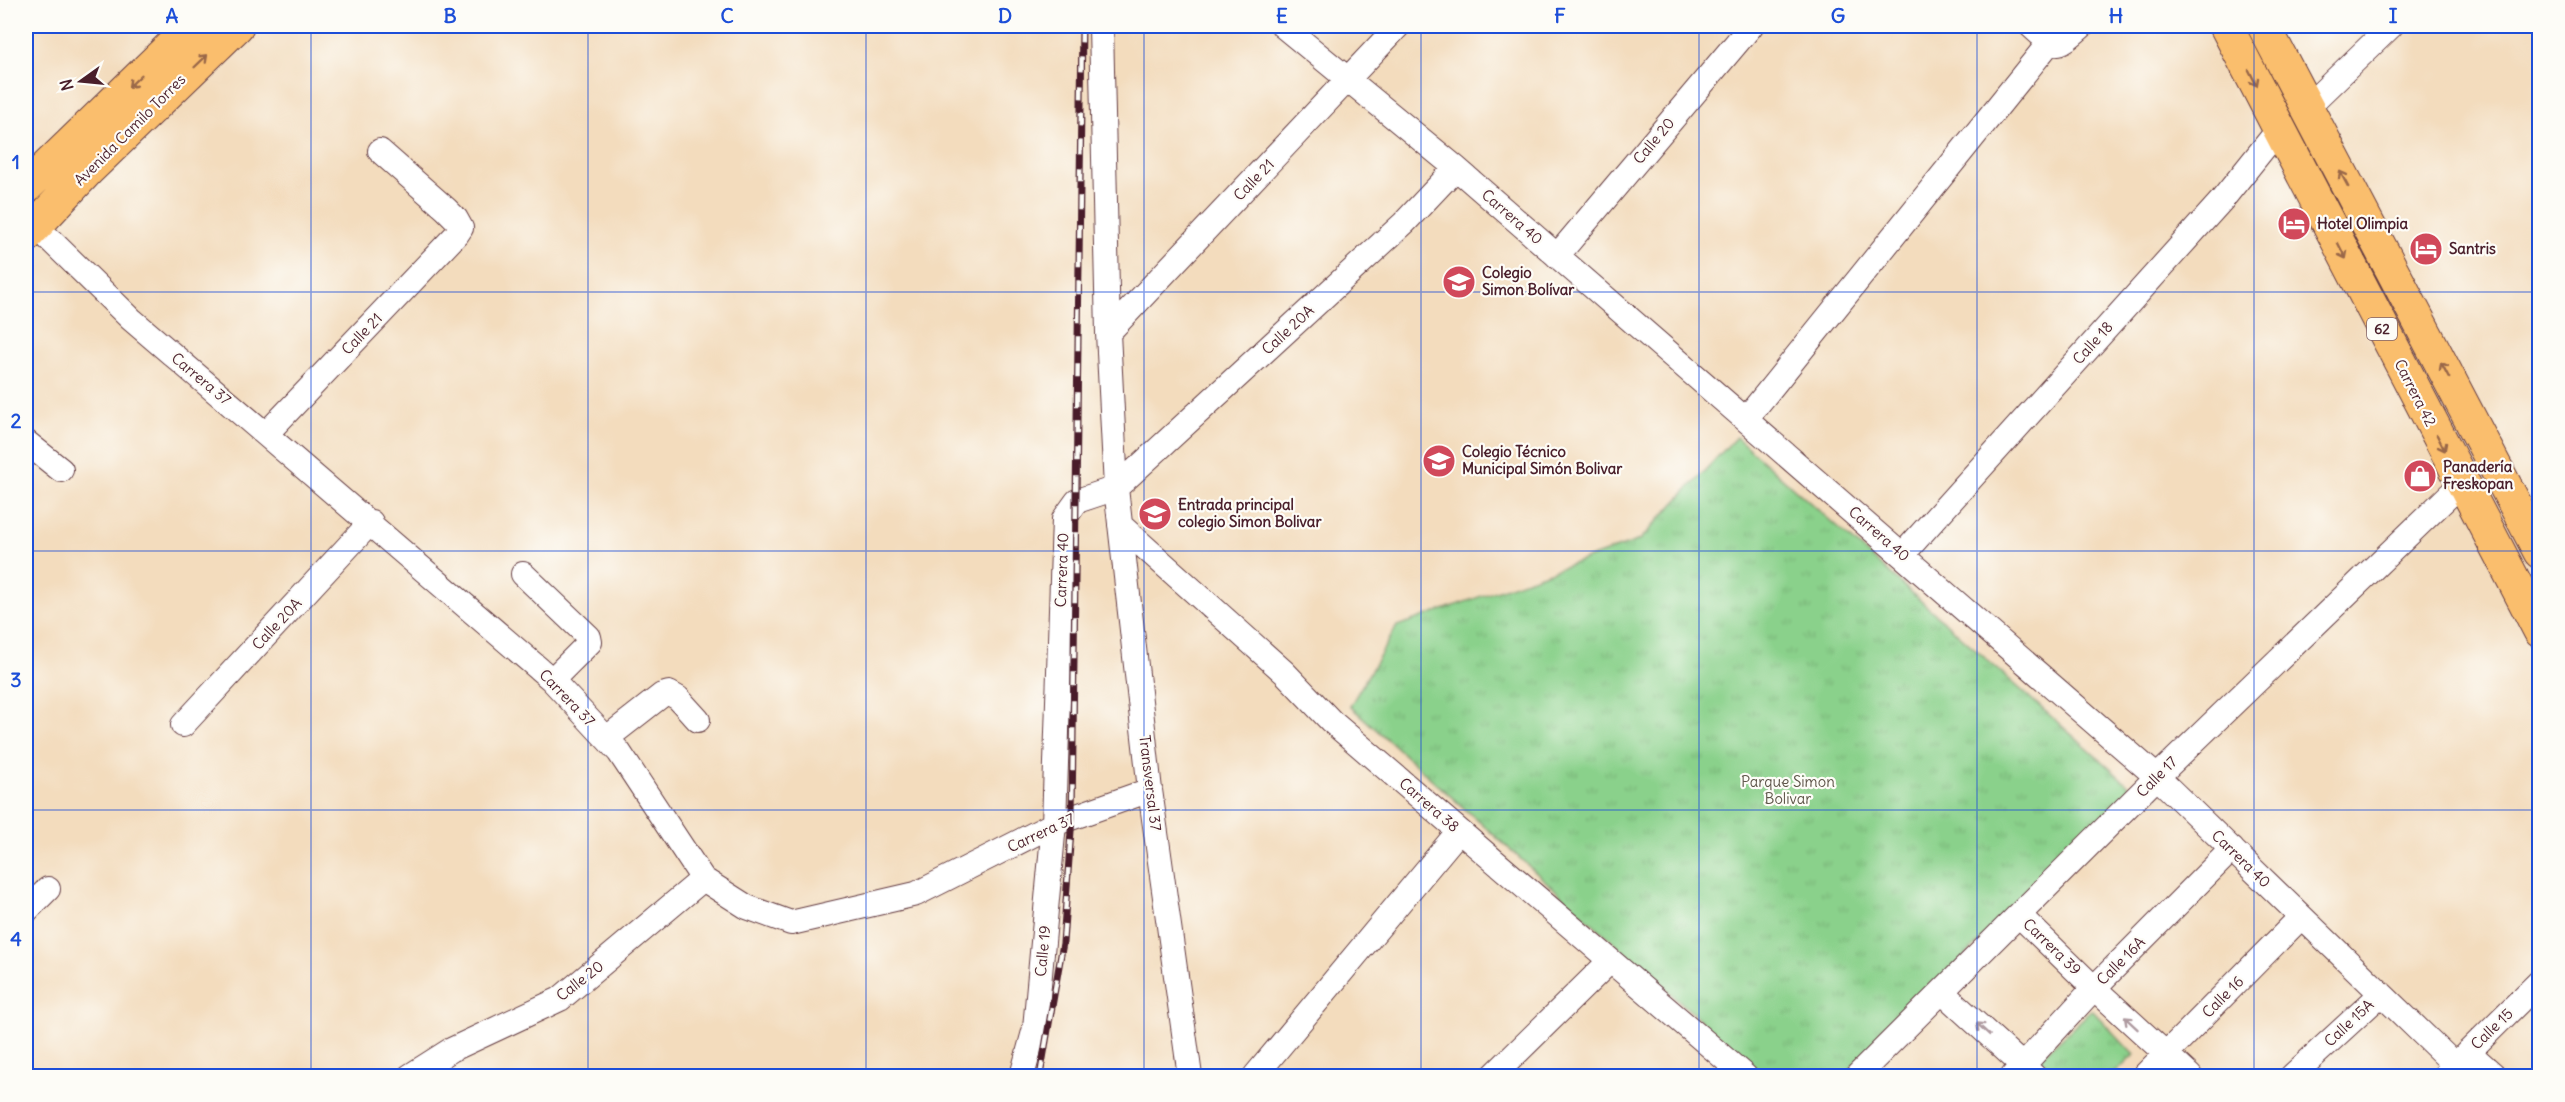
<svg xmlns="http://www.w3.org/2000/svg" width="2565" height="1102" viewBox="0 0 2565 1102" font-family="Delius,sans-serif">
	<defs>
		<pattern id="park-tufts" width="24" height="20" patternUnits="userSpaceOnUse" patternTransform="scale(1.5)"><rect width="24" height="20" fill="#8ad18b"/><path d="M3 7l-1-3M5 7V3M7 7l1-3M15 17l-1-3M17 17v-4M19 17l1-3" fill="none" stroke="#79b378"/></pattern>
	</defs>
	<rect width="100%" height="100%" fill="#fdfcf7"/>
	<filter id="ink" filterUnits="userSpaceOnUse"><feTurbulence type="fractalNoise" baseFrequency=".0167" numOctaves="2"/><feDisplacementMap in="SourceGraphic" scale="12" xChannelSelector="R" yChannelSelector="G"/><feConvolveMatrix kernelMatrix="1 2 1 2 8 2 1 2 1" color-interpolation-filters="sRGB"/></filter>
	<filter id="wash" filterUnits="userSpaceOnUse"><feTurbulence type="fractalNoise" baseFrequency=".008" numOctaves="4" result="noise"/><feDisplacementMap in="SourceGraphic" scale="24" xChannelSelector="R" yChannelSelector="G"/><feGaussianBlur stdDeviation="1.35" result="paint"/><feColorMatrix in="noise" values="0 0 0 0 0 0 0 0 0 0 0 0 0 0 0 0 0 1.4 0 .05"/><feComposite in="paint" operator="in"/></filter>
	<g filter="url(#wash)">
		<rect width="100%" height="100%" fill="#f3dcbd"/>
		<path fill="url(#park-tufts)" stroke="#6a785b" stroke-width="1.5" d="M1736,437L2134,790L1843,1076H1763L1350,706L1397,626L1640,540Z
			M2092,1010L2134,1055L2112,1076H2057L2040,1058Z"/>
	</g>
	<g filter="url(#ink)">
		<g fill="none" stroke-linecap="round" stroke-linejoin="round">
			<g stroke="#633b41" stroke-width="26">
				<path id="street" d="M1101,26L1108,333L1116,488L1150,790L1190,1076
					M1283,26L1456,168L2157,777L2456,1066
					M2031,26C2056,49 2056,49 2082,26
					M2307,107L2391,26
					M36,226L131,319L552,680L619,752L703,879L747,907L791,923L916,894L1054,824L1150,790
					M1557,256L1751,26
					M1108,333L1398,26
					M1746,419L2049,43
					M266,434L457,234L461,228L456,219L446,209L380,151
					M26,442L61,470
					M1120,525L1285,673L1331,721L1745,1076
					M1903,554L2222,200L2279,129
					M523,574L589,637L590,642L552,680
					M183,725L371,522
					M607,738L662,695L669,693L678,698L698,720
					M26,911L48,889
					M2019,915L2094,988L2190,1076
					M1942,992L2034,1076
					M2468,1052L2495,1076
					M410,1076L451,1050L560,999L703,879
					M1022,1076L1035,1028L1054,824L1064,519L1077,501L1116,488L1404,223L1456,168
					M1255,1076L1459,831
					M1493,1076L1610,961
					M1857,1076L2157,777L2462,483
					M2013,1076L2094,988L2232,849
					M2144,1076L2301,917
					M2292,1076L2380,995
					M2444,1076L2540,981"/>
			</g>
			<g stroke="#633b41" stroke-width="35">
				<path id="primary" d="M26,187L192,26
					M26,236L87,171L237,26"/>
			</g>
			<g stroke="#633b41" stroke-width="35">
				<path id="highway" d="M2226,26L2540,631
					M2264,26L2540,552"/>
			</g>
			<use href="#street" stroke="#fff" stroke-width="24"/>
			<use href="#primary" stroke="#fabe6d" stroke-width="33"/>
			<use href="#highway" stroke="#fabe6d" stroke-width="33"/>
			<g stroke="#4a1f2b" stroke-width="7">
				<path id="rail" d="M1040,1076L1063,943L1072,817L1082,26"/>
			</g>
			<use href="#rail" stroke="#fdfcf7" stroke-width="4.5" stroke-dasharray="14" stroke-linecap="butt"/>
		</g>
		<defs><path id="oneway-shaft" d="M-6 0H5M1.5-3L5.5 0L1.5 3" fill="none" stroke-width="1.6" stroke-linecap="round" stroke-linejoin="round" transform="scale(1.5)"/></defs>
		<g stroke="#996749">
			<use href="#oneway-shaft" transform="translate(201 61) rotate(-44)"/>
			<use href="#oneway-shaft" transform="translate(2253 78) rotate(63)"/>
			<use href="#oneway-shaft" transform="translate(135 81) rotate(136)"/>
			<use href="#oneway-shaft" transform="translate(2344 179) rotate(-118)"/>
			<use href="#oneway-shaft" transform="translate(2342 251) rotate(63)"/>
			<use href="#oneway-shaft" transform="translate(2445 370) rotate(-118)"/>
			<use href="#oneway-shaft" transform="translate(2441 443) rotate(63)"/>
		</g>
		<g stroke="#ae9aa0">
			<use href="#oneway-shaft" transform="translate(2131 1023) rotate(-137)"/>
			<use href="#oneway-shaft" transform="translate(1983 1029) rotate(-138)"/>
		</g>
	</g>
	<path fill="none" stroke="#1d4ed8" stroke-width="1.5" stroke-opacity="0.55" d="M311,26V1076M588,26V1076M866,26V1076M1144,26V1076M1421,26V1076M1699,26V1076M1977,26V1076M2254,26V1076M26,292H2540M26,551H2540M26,810H2540"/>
	<defs>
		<g id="hotel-disc" transform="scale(1.725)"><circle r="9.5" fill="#d1495b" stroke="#fdfcf7"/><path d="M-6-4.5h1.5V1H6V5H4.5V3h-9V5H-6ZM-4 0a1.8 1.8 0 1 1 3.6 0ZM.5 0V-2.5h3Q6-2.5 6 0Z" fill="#fff"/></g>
		<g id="university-disc" transform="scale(1.725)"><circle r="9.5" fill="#d1495b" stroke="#fdfcf7"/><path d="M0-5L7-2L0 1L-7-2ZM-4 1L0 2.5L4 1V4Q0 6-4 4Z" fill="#fff"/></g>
		<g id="school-disc" transform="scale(1.725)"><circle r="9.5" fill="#d1495b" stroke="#fdfcf7"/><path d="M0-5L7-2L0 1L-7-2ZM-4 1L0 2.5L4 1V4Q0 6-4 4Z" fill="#fff"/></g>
		<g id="shop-disc" transform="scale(1.725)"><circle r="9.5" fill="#d1495b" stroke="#fdfcf7"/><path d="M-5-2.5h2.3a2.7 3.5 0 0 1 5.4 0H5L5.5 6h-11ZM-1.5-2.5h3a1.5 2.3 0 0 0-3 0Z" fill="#fff"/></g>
	</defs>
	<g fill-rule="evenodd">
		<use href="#hotel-disc" x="2294" y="224"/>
		<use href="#hotel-disc" x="2426" y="249"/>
		<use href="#university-disc" x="1459" y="282"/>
		<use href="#school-disc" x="1439" y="461"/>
		<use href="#shop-disc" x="2420" y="476"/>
		<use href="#school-disc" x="1155" y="514"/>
	</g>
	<g text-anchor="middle" stroke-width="4.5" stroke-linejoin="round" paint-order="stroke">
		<rect fill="#fdfcf7" stroke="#806168" stroke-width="1.5" x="2367" y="318" width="30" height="22" rx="4.5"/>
		<g font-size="14" font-weight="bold" fill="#4a1f2b">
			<text x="2382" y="334">62</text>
		</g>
		<g font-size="15" fill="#4a1f2b" stroke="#fdfcf7">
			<text transform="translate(130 130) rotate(-45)" y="5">Avenida Camilo Torres</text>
			<text transform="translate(1654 141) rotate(-50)" y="5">Calle 20</text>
			<text transform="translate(1254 180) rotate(-46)" y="5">Calle 21</text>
			<text transform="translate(1512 217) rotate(41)" y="5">Carrera 40</text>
			<text transform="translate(1288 330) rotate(-43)" y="5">Calle 20A</text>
			<text transform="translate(362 334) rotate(-46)" y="5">Calle 21</text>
			<text transform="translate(2093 343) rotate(-48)" y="5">Calle 18</text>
			<text transform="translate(201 379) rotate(40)" y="5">Carrera 37</text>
			<text transform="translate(2415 393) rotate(63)" y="5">Carrera 42</text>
			<text transform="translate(1879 534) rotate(41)" y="5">Carrera 40</text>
			<text transform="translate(1062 570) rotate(-88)" y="5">Carrera 40</text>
			<text transform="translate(277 624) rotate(-47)" y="5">Calle 20A</text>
			<text transform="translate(567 698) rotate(46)" y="5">Carrera 37</text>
			<text transform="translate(2157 777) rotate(-45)" y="5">Calle 17</text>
			<text transform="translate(1150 783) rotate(83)" y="5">Transversal 37</text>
			<text transform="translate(1429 805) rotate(41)" y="5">Carrera 38</text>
			<text transform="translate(1041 833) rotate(-25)" y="5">Carrera 37</text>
			<text transform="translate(2241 859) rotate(44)" y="5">Carrera 40</text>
			<text transform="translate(2052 947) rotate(44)" y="5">Carrera 39</text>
			<text transform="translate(1043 951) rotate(-85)" y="5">Calle 19</text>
			<text transform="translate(2121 961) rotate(-45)" y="5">Calle 16A</text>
			<text transform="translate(580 981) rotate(-38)" y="5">Calle 20</text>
			<text transform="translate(2223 997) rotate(-45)" y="5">Calle 16</text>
			<text transform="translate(2349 1023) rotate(-43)" y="5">Calle 15A</text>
			<text transform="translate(2492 1029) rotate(-44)" y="5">Calle 15</text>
		</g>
		<g font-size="15" font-weight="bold" fill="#4a1f2b" stroke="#fdfcf7" text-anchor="start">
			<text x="2317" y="229">Hotel Olimpia</text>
			<text x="2449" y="254">Santris</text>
			<text x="1482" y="278">Colegio<tspan x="1482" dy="17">Simon Bolívar</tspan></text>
			<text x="1462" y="457">Colegio Técnico<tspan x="1462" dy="17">Municipal Simón Bolivar</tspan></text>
			<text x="2443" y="472">Panadería<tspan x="2443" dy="17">Freskopan</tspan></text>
			<text x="1178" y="510">Entrada principal<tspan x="1178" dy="17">colegio Simon Bolivar</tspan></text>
		</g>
		<g font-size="15" fill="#5d5448" stroke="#fdfcf7">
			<text x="1788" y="787">Parque Simon<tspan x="1788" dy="17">Bolivar</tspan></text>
		</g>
	</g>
	<rect width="2565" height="1102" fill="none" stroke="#fdfcf7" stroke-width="66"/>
	<g transform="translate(81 81) rotate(255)" stroke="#fdfcf7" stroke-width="4.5" paint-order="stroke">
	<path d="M0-4.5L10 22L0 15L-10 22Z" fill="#4a1f2b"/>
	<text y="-9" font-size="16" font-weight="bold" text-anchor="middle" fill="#4a1f2b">N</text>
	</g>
	<rect x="33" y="33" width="2499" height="1036" fill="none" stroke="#1d4ed8" stroke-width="2"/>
	<g font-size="20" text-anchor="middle" font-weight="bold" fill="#1d4ed8">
		<text x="172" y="23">A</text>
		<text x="450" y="23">B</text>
		<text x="727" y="23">C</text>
		<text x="1005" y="23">D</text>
		<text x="1282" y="23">E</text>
		<text x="1560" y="23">F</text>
		<text x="1838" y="23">G</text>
		<text x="2116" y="23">H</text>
		<text x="2393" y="23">I</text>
		<text x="16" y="169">1</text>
		<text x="16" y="428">2</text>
		<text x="16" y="687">3</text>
		<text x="16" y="946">4</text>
	</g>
</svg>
